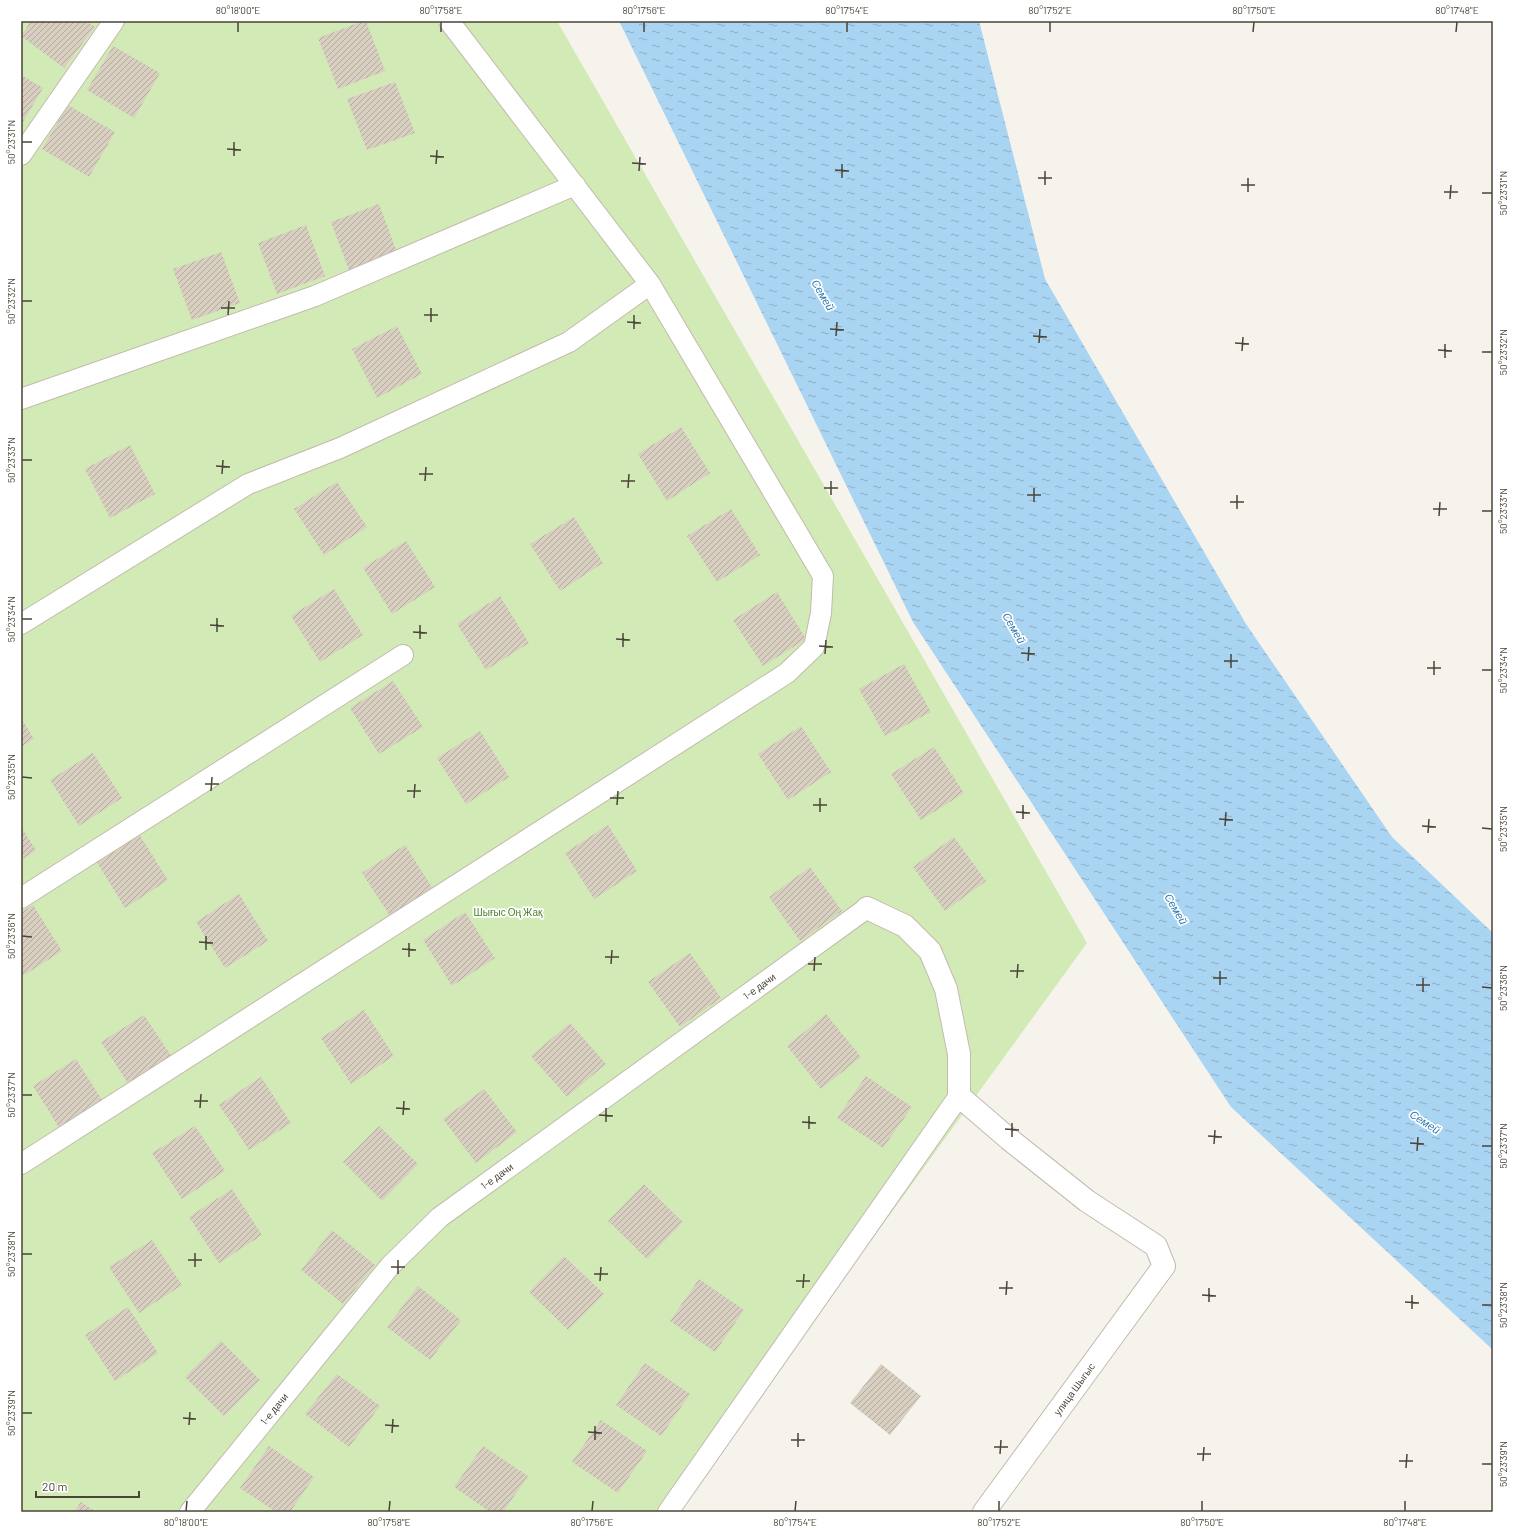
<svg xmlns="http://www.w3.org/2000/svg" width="1514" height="1533" viewBox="0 0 1514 1533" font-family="Barlow,sans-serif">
	<defs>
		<pattern id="water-ripples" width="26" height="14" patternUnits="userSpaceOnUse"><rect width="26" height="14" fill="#a9d4f2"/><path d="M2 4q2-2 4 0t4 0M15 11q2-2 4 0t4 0" fill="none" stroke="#8caec5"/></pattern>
		<pattern id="building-hatch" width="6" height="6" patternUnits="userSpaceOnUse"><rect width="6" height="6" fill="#d8cfc1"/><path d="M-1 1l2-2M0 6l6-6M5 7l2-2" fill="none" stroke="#b1aa9e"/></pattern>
	</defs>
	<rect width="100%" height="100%" fill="#f6f3ec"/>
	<path fill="#d2eab5" d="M21,21H557L1087,943L674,1512H21Z"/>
	<path fill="url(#water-ripples)" d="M619,21H979L1045,279L1246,624L1392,837L1493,933V1350L1231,1107L913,622Z"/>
	<path fill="url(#building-hatch)" d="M31,21H86L95,27L64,68L21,36Z
		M363,21H366L385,71L338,89L318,38Z
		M113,46L160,73L134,118L87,90Z
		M21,75L43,88L21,125Z
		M395,82L415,133L367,150L347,99Z
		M68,105L115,132L89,177L42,149Z
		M379,204L398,255L350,273L331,222Z
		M306,225L325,276L277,294L258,243Z
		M221,252L240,303L192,320L173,269Z
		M397,326L422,374L377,398L352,349Z
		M681,427L710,473L667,501L638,454Z
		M130,445L155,494L110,518L85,469Z
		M337,482L367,527L324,555L294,509Z
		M731,509L760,555L717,582L687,536Z
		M574,517L603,563L560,591L530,544Z
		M406,541L435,587L392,614L363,568Z
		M334,589L363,635L320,662L291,616Z
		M777,592L806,639L763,666L733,620Z
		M500,596L529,643L486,670L457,624Z
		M904,664L931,712L885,736L859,689Z
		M393,681L423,727L379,754L350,708Z
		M21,718L34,739L21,747Z
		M801,726L831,772L788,800L758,754Z
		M480,731L509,777L466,804L437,758Z
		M934,747L964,793L921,820L891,774Z
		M93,753L122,798L79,826L50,780Z
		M608,825L637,871L594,899L565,853Z
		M21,827L36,850L21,860Z
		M139,834L168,880L125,908L96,861Z
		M954,837L986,881L945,911L913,867Z
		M405,845L435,892L392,919L362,873Z
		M810,867L842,911L800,941L769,897Z
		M239,894L268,941L225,968L196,922Z
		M33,905L62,951L21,977V912Z
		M465,912L495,958L452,986L423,940Z
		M690,953L721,998L680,1027L648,982Z
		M364,1010L394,1056L351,1084L321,1038Z
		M826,1014L861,1057L821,1089L787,1046Z
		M144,1015L174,1060L131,1088L101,1042Z
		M570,1023L606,1064L567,1097L531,1056Z
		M76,1059L105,1105L62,1132L33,1086Z
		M866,1076L912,1107L883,1148L837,1118Z
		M261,1077L291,1123L249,1150L219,1105Z
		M484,1089L517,1132L476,1163L443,1119Z
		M195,1126L225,1171L182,1199L152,1153Z
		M379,1126L418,1164L382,1201L343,1162Z
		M644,1184L683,1222L647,1259L608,1221Z
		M232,1189L262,1235L219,1263L189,1217Z
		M332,1230L375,1265L343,1304L301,1270Z
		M152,1240L182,1285L139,1313L109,1267Z
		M564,1256L604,1294L568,1330L529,1292Z
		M699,1279L744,1310L715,1352L670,1321Z
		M418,1286L461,1320L430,1360L387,1327Z
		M128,1307L158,1353L115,1381L85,1335Z
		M221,1341L260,1380L224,1416L185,1377Z
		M645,1363L690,1394L661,1436L616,1405Z
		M881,1364L921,1396L890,1435L850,1403Z
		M337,1374L380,1406L349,1447L305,1414Z
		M601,1420L647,1451L618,1493L572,1462Z
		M269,1446L314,1477L290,1512H276L240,1488Z
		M483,1446L528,1476L503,1512H490L454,1487Z
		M81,1502L96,1512H74Z"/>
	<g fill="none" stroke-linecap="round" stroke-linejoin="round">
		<g stroke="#c2bbae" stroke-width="22">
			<g id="lane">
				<path d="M21,155L114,21"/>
				<path d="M21,399L315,296L575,185"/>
				<path d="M21,624L248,484L340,448L569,342L650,284"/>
				<path d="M21,898L403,655"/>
				<path d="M21,1164L787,673L814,647L821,613L823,576L650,284L449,21"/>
				<path id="s1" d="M190,1512L390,1266L440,1217L867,908"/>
				<path d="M668,1512L959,1096"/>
			</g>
		</g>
		<g stroke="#c2bbae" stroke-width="24">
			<path id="street" d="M867,908L905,926L930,951L946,989L959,1054V1096L1009,1139L1087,1201L1156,1246L1164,1266L984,1512"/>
		</g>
		<use href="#lane" stroke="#fff" stroke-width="20"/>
		<use href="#street" stroke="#fff" stroke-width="22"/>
	</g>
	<path fill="none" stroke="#4b4439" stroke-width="1.5" d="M238,32V22M441,32V22M644,32V22M847,32V22M1050,32V22M1253,32L1254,22M1456,32L1457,22M22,142H32M227,149L241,150M234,156V142M430,156L444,157M632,163L646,164M436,164L437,150M835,170L849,171M639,171L640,157M842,178V164M1038,178H1052M1045,185V171M1241,185H1255M1248,192V178M1444,192H1458M1482,193H1492M1450,199L1451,185M22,301H32M221,308H235M228,315L229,301M424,315H438M431,322V308M627,322L641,323M634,329V315M830,329L844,330M836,336L837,322M1033,336L1047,337M1039,343L1040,329M1235,343L1249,344M1438,350L1452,351M1242,351L1243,337M1482,352H1492M1445,358V344M22,460H32M216,466L230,467M222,474L223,460M419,474H433M425,481L426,467M621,481H635M628,488L629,474M824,488H838M831,495V481M1027,495H1041M1034,502V488M1230,502H1244M1237,509V495M1433,509H1447M1482,511H1492M1439,516L1440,502M22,619H32M210,625L224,626M217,632V618M413,632L427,633M420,639V625M616,639L630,640M819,646L833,647M623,647V633M1021,653L1035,654M825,654L826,640M1028,661L1029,647M1224,661H1238M1231,668V654M1427,668H1441M1482,670H1492M1434,675V661M22,777L32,778M205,784H219M211,791L212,777M407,791H421M414,798L415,784M610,798H624M617,805L618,791M813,805H827M820,812V798M1016,812L1030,813M1023,819V805M1219,819L1233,820M1225,826L1226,812M1422,826L1436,827M1482,828L1492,829M1428,833L1429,819M22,936L32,937M199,942L213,943M402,949L416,950M206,950V936M409,957V943M605,957H619M611,964L612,950M808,964H822M814,971L815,957M1010,971H1024M1017,978L1018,964M1213,978H1227M1220,985V971M1416,985H1430M1482,987L1492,988M1423,992V978M22,1095H32M194,1101H208M200,1108L201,1094M396,1108L410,1109M403,1115L404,1101M599,1115L613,1116M606,1122V1108M802,1122L816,1123M809,1129V1116M1005,1129L1019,1130M1208,1136L1222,1137M1012,1137V1123M1410,1143L1424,1144M1214,1144L1215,1130M1482,1146H1492M1417,1151L1418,1137M22,1254H32M188,1260H202M195,1267V1253M391,1267H405M398,1274V1260M594,1274H608M600,1281L601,1267M796,1281H810M803,1288L804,1274M999,1288H1013M1006,1295L1007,1281M1202,1295L1216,1296M1209,1302V1288M1405,1302L1419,1303M1482,1305H1492M1412,1309V1295M22,1413H32M183,1418L196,1419M189,1425L190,1412M385,1425L399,1426M588,1432L602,1433M392,1433L393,1419M595,1440V1426M791,1440H805M798,1447V1433M994,1447H1008M1000,1454L1001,1440M1197,1454H1211M1203,1461L1204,1447M1399,1461H1413M1482,1464H1492M1406,1468L1407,1454M186,1511L187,1501M389,1511L390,1501M592,1511L593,1501M795,1511L796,1501M999,1511V1501M1202,1511V1501M1405,1511V1501"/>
	<g text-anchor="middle" stroke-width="3.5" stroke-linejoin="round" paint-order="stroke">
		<g font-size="10" fill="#4a7f2a" stroke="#fff">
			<text x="508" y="916">Шығыс Оң Жақ</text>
		</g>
		<g font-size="10" fill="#4b4439" stroke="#fff">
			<text dy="4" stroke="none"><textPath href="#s1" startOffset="781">1-е дачи</textPath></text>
			<text dy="4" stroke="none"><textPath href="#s1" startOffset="457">1-е дачи</textPath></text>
			<text transform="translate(1074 1389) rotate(-54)" y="4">улица Шыгыс</text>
			<text dy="4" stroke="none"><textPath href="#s1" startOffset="133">1-е дачи</textPath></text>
		</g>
		<g font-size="11" font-style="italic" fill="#2e7ab2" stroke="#fff">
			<text transform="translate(823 295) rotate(60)" y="4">Семей</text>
			<text transform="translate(1014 628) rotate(60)" y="4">Семей</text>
			<text transform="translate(1176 909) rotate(60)" y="4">Семей</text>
			<text transform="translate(1425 1122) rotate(33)" y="4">Семей</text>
		</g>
	</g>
	<rect width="1514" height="1533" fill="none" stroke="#ffffff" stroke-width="44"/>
	<path d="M36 1491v6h103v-6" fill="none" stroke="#4b4439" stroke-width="2"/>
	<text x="42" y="1491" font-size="12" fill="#4b4439" stroke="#ffffff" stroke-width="3" paint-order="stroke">20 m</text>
	<rect x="22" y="22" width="1470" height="1489" fill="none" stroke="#4b4439" stroke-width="1.5"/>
	<g font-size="10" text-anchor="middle" fill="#4b4439">
		<text x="238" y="14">80°18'00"E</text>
		<text x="441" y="14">80°17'58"E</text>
		<text x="644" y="14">80°17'56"E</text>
		<text x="847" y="14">80°17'54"E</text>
		<text x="1050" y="14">80°17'52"E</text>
		<text x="1254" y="14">80°17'50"E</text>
		<text x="1457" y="14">80°17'48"E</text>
		<text transform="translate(11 142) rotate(-90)" y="4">50°23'31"N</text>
		<text transform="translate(1503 193) rotate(-90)" y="4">50°23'31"N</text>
		<text transform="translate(11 301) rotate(-90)" y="4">50°23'32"N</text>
		<text transform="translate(1503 352) rotate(-90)" y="4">50°23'32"N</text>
		<text transform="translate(11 460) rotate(-90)" y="4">50°23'33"N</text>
		<text transform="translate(1503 511) rotate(-90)" y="4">50°23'33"N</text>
		<text transform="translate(11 619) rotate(-90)" y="4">50°23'34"N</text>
		<text transform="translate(1503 670) rotate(-90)" y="4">50°23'34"N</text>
		<text transform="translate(11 777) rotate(-90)" y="4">50°23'35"N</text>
		<text transform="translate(1503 829) rotate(-90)" y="4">50°23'35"N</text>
		<text transform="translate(11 936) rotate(-90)" y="4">50°23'36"N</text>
		<text transform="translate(1503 988) rotate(-90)" y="4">50°23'36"N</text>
		<text transform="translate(11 1095) rotate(-90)" y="4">50°23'37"N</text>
		<text transform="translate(1503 1146) rotate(-90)" y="4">50°23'37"N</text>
		<text transform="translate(11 1254) rotate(-90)" y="4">50°23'38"N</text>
		<text transform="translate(1503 1305) rotate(-90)" y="4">50°23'38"N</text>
		<text transform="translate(11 1413) rotate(-90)" y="4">50°23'39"N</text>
		<text transform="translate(1503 1464) rotate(-90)" y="4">50°23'39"N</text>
		<text x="186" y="1526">80°18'00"E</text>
		<text x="389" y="1526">80°17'58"E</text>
		<text x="592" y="1526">80°17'56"E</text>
		<text x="795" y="1526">80°17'54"E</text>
		<text x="999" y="1526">80°17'52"E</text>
		<text x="1202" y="1526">80°17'50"E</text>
		<text x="1405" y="1526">80°17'48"E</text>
	</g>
</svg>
